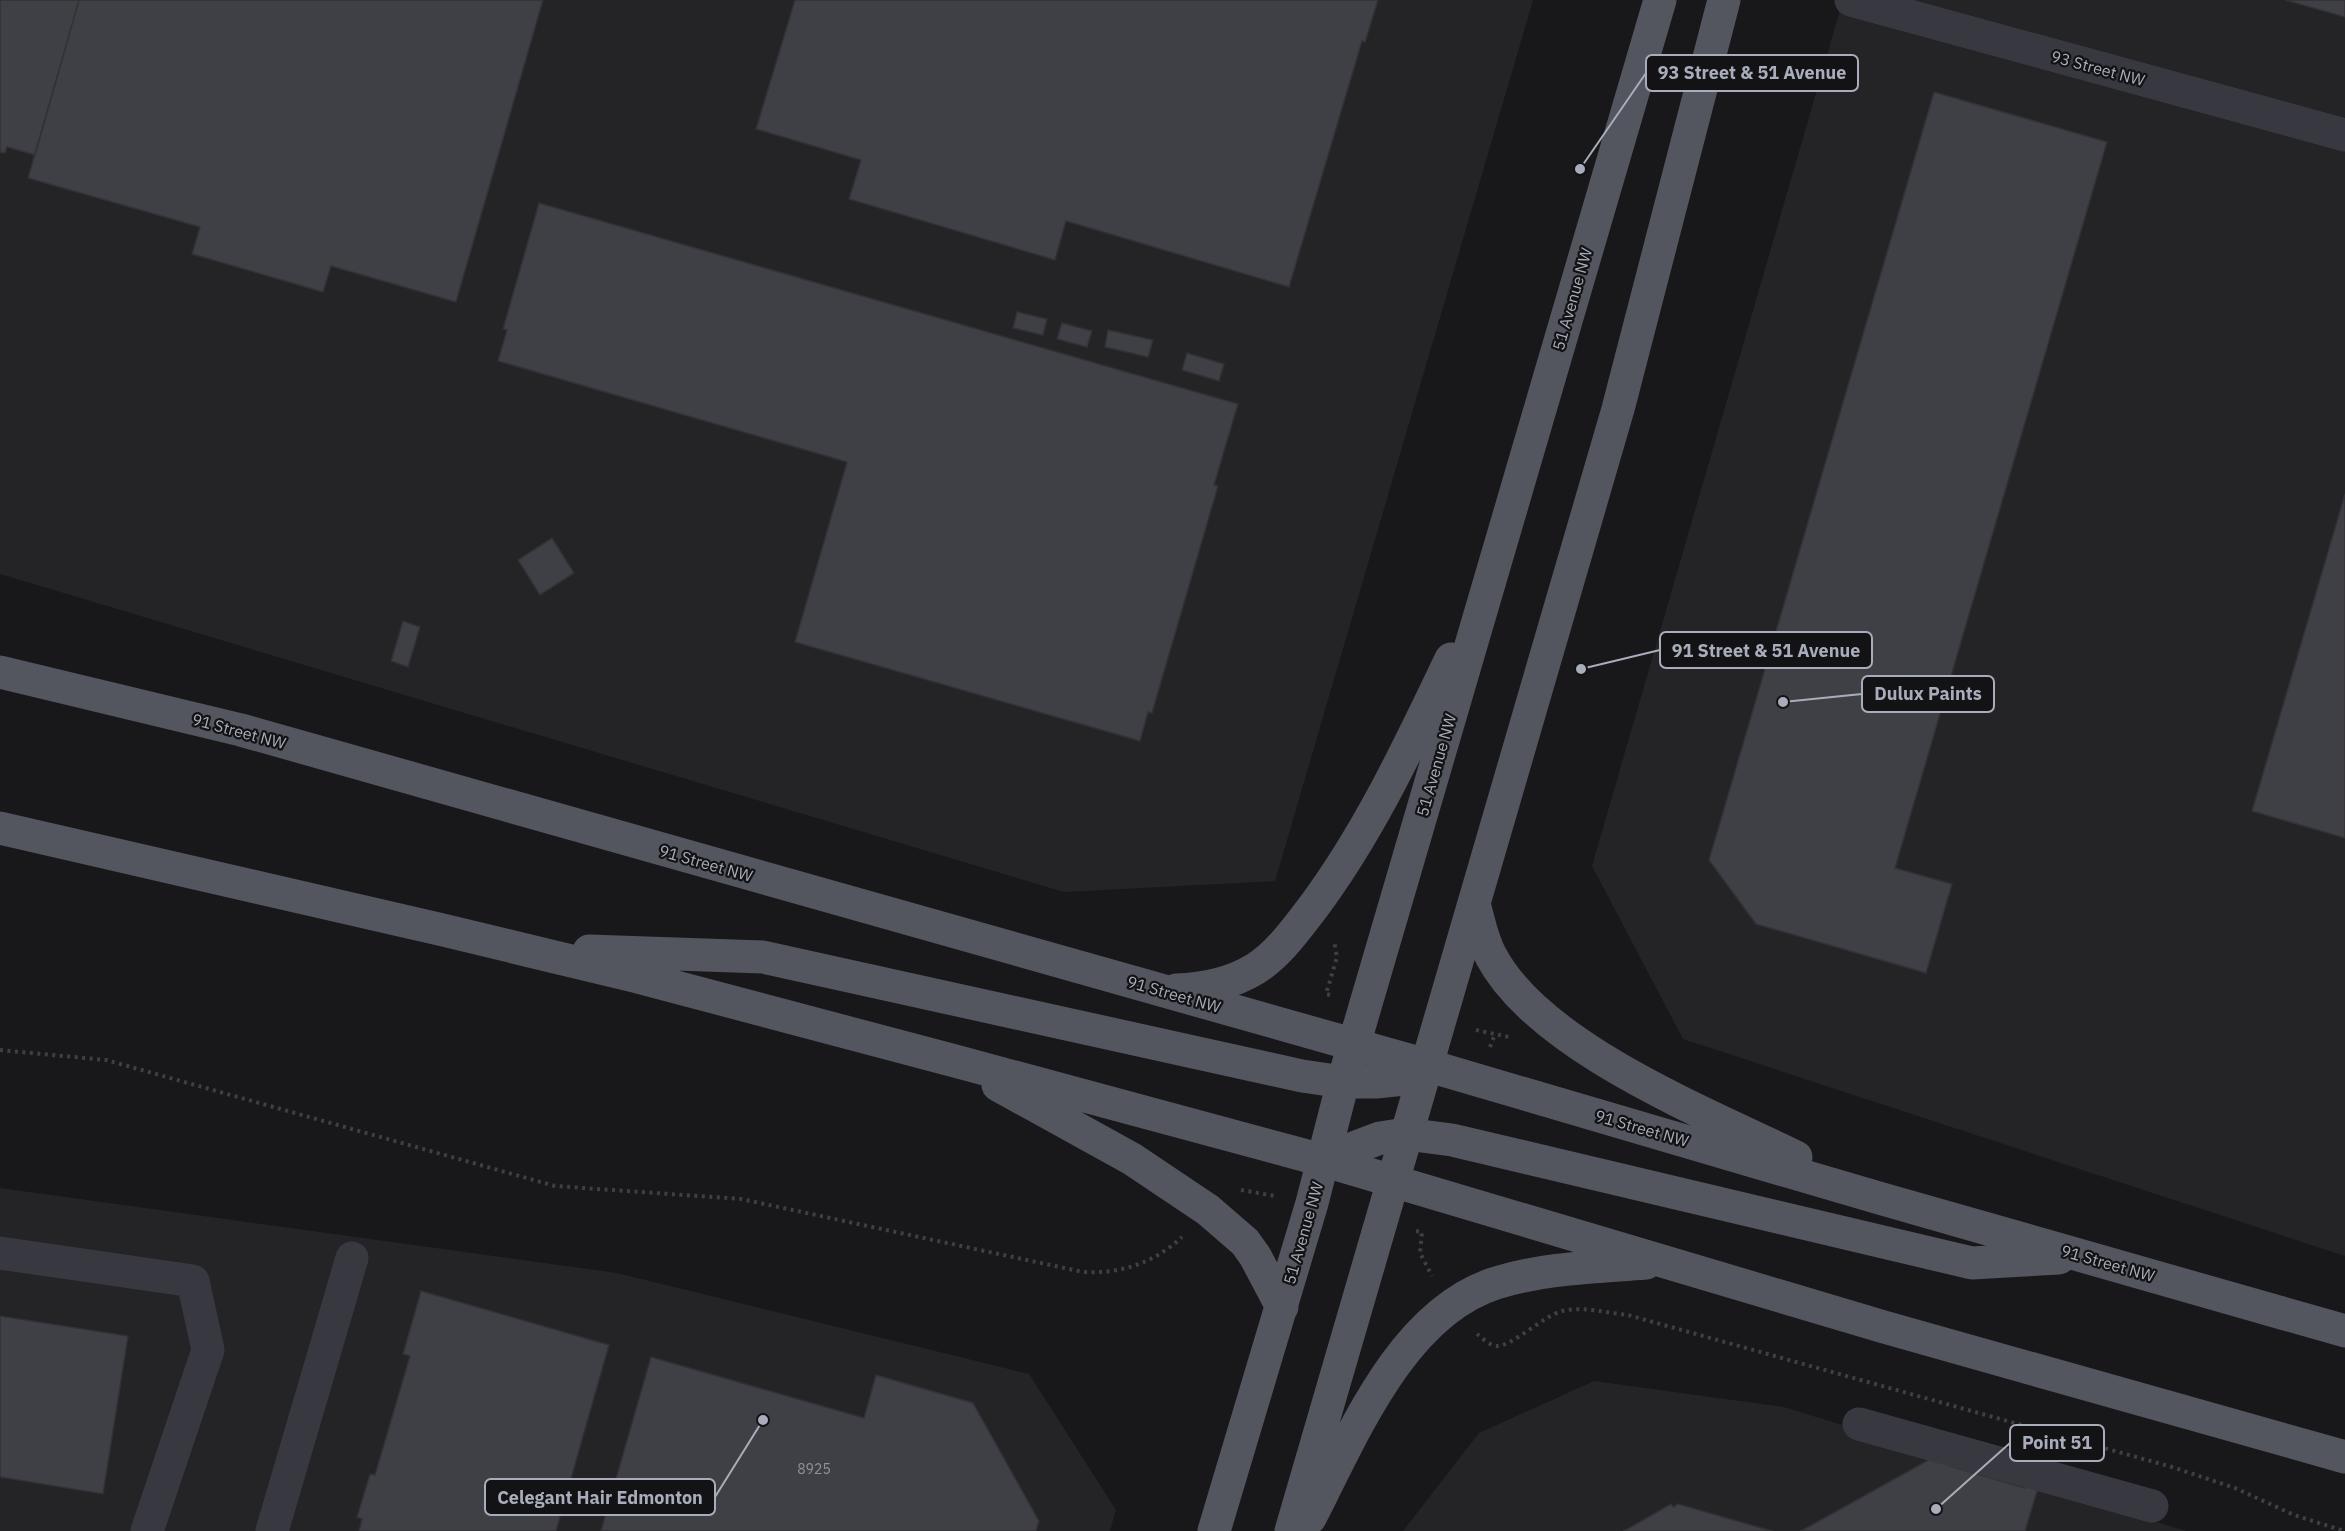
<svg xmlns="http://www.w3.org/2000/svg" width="2345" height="1531" viewBox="0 0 2345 1531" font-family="'IBM Plex Sans',sans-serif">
	<rect width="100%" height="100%" fill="#18181a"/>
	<path fill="#242427" d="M0,0H1533L1275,881L1064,892L0,574Z
		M1843,0H2345V1256L1683,1039L1592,866Z
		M0,1188L617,1273L1029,1374L1116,1510L1110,1531H0Z
		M1594,1381L1784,1407L2186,1531H1403L1479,1433Z"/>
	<path fill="#3f4045" stroke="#323136" stroke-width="1.5" d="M0,0H79L35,155L7,147L5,153L0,152Z
		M79,0H543L456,302L331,266L323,292L192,254L200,227L28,178Z
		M795,0H1378L1365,42L1362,41L1289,287L1066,221L1055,260L849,199L861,160L756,129Z
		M2285,0H2345V17Z
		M1934,92L2107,142L1895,868L1952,884L1926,973L1756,924L1709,860Z
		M539,203L1238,404L1214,485L1218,486L1152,713L1148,712L1140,741L795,642L847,462L498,361L507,330L503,329Z
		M1017,312L1047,319L1043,335L1013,328Z
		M1062,323L1092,331L1087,347L1057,339Z
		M1108,330L1153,340L1148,357L1105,347Z
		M1187,353L1224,364L1219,381L1182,370Z
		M2345,494V838L2252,811Z
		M552,538L574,573L540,595L518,560Z
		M403,621L420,627L408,667L391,661Z
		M421,1291L609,1345L556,1531H359L362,1519L357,1517L370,1474L375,1475L410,1356L403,1354Z
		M0,1316L128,1336L103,1494L0,1477Z
		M651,1357L864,1418L876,1375L973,1403L1039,1521L1036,1531H601Z
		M1941,1453L1947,1465L2025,1488L2027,1481L2039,1485L2025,1531H1801Z
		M1671,1504L1673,1507L1678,1504L1772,1531H1624Z"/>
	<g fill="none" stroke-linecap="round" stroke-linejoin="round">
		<path stroke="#3e4047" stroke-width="4" stroke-dasharray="3 4.5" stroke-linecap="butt" d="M1330,995L1326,994L1337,957L1334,941
			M1476,1030L1509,1037
			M1490,1047L1495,1034
			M0,1050L106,1060L555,1186L741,1199L1083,1272C1121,1274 1154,1263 1182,1237
			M1241,1190L1275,1196
			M1416,1231L1422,1232L1420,1253L1432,1276
			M1477,1334C1482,1338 1489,1345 1496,1346C1510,1348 1543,1316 1562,1311C1583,1306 1607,1313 1628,1315L2172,1467L2235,1488L2294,1515L2344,1531"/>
		<path stroke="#383940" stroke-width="33" d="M1851,0L2345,135
			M0,1253L193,1281L208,1350L147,1531
			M1859,1424L2152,1506
			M272,1531L352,1258"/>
		<path stroke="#54565f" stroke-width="33" d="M0,672L241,730L1426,1065L1879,1198L2345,1331
			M0,828L443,930L638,977L955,1061L1322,1160L1884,1327L2345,1457
			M1474,904C1479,921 1482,940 1491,956C1539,1047 1706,1113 1796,1157
			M589,951L763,957L1302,1076L1343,1082H1376L1404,1079L1426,1065
			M1176,990C1203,989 1232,983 1255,969C1279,954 1297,928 1314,906C1371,829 1410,744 1451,659
			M998,1085L1132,1159L1208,1210L1245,1242L1255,1256L1282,1307
			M1322,1160L1380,1138L1406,1134L1452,1140L1972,1263L2059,1258
			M1310,1518C1352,1437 1401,1313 1496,1283C1544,1268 1596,1267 1646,1263
			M1214,1531L1312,1203L1343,1082L1660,0
			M1291,1531L1618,409L1724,0"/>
	</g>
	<g text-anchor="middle" stroke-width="4.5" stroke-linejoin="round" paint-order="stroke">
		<g font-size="14" fill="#8e929e">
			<text x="814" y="1474">8925</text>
		</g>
		<g font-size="16" fill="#a9adbb" stroke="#131315">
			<text transform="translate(2098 68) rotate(15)" y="6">93 Street NW</text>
			<text transform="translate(1572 299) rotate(-74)" y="6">51 Avenue NW</text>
			<text transform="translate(239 731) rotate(15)" y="6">91 Street NW</text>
			<text transform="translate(1436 765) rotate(-74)" y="6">51 Avenue NW</text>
			<text transform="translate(706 863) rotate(16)" y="6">91 Street NW</text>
			<text transform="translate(1174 994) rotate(16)" y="6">91 Street NW</text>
			<text transform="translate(1642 1128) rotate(16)" y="6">91 Street NW</text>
			<text transform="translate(1303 1233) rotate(-74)" y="6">51 Avenue NW</text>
			<text transform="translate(2108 1263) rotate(16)" y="6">91 Street NW</text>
		</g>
	</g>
	<path fill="none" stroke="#a9adbb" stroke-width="2" d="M1580 169L1646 73M1581 669L1660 650M1783 702L1862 694M1936 1509L2010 1443M763 1420L715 1497"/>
	<g fill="#a9adbb" stroke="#131315" stroke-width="2">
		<circle cx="1580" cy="169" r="6"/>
		<circle cx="1581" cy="669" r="6"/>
		<circle cx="1783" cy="702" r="6"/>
		<circle cx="1936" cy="1509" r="6"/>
		<circle cx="763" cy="1420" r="6"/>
	</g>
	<g fill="#131315" stroke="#a9adbb" stroke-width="2">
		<rect x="1646" y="55" width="212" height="36" rx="6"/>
		<rect x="1660" y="632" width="212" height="36" rx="6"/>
		<rect x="1862" y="676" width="132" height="36" rx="6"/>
		<rect x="2010" y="1425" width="94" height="36" rx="6"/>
		<rect x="485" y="1479" width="230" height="36" rx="6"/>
	</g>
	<g font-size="18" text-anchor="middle" font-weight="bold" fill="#a9adbb">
		<text x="1752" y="79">93 Street &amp; 51 Avenue</text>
		<text x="1766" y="657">91 Street &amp; 51 Avenue</text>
		<text x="1928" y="700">Dulux Paints</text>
		<text x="2057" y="1449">Point 51</text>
		<text x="600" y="1504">Celegant Hair Edmonton</text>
	</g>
</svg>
